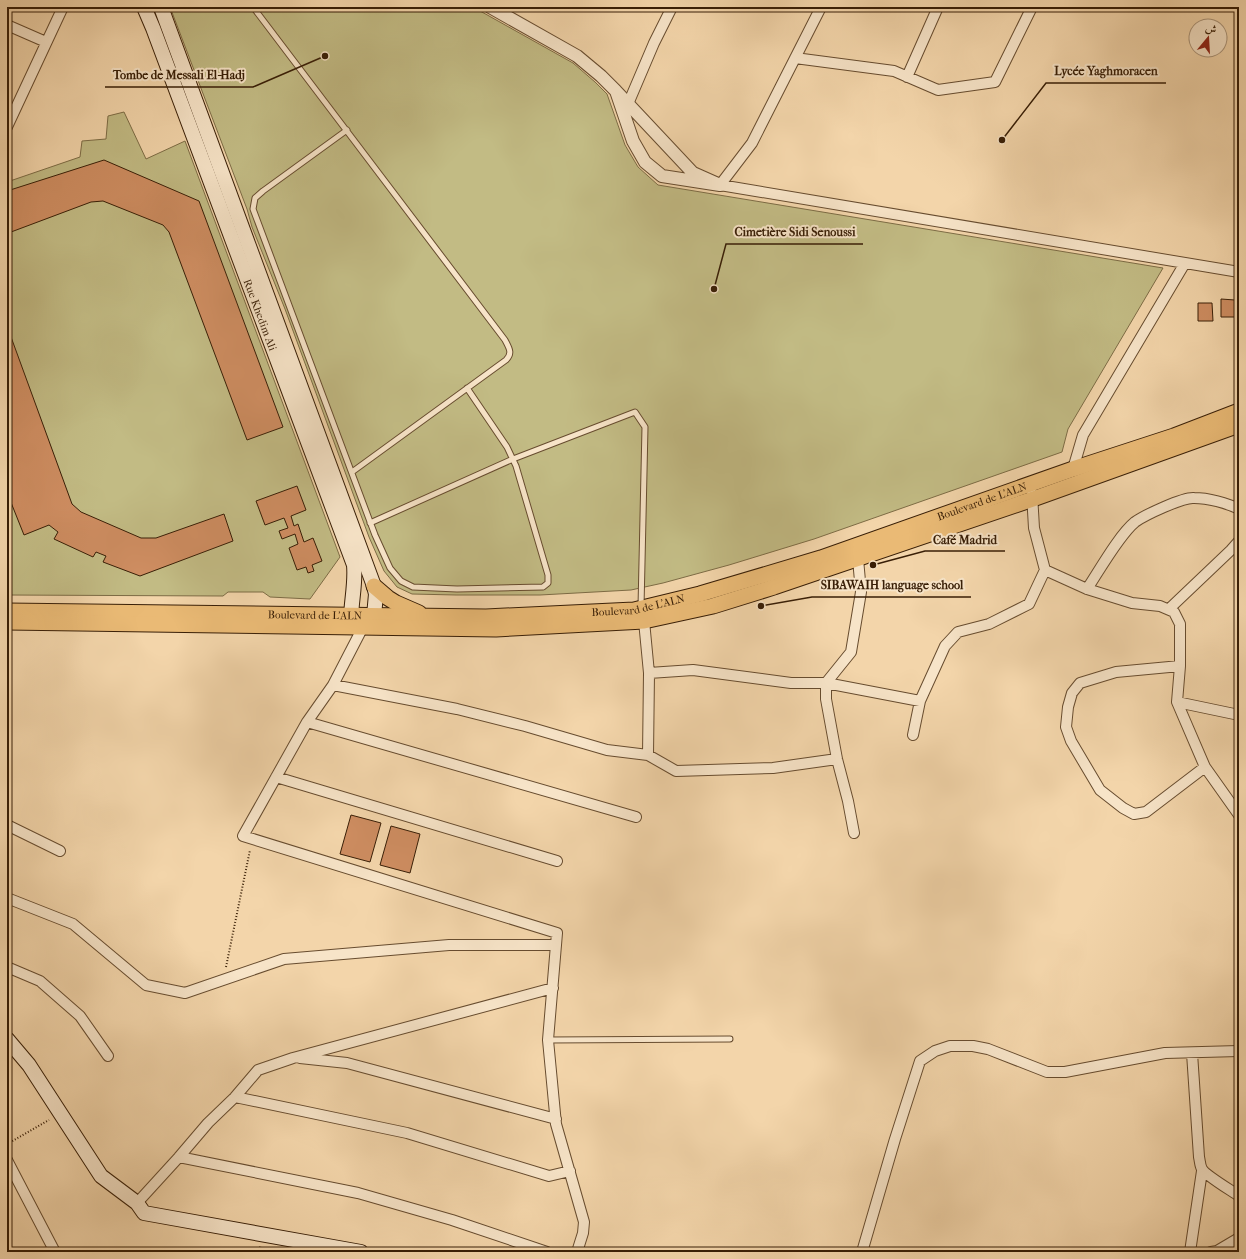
<svg xmlns="http://www.w3.org/2000/svg" width="1246" height="1259" viewBox="0 0 1246 1259" font-family="'IM FELL French Canon',Amiri,serif">
	<rect width="100%" height="100%" fill="#f3d5aa"/>
	<filter id="stains"><feTurbulence type="fractalNoise" baseFrequency=".005" numOctaves="4"/><feColorMatrix values="0 0 0 0 .2 0 0 0 0 .09 0 0 0 0 .02 0 0 0 .5 -.17"/></filter>
	<radialGradient id="worn" r=".72"><stop offset=".6" stop-color="#630" stop-opacity="0"/><stop offset="1" stop-color="#630" stop-opacity=".3"/></radialGradient>
	<path fill="#c2bb84" stroke="#7d6c45" d="M170,7H473L573,63L595,82L607,94L625,145L638,167L658,185L1163,268L1068,429L1062,452L814,539L729,565L663,583L631,590L540,595H456L412,594L397,587L384,571L369,537L285,309L252,227L247,209Z
		M124,112L146,159L185,141L340,557L310,599L270,597L263,592H228L223,596L7,595V182L80,157L82,141L106,139L108,116Z"/>
	<path fill="#ce8d61" stroke="#381e06" d="M104,160L199,201L283,427L247,440L169,232L163,225L103,201L91,202L11,232L7,221V191Z
		M1221,299L1235,300V317H1221Z
		M1198,303H1212L1213,321H1198Z
		M7,326L72,504L81,512L141,538H156L224,514L233,541L140,576L103,562L106,556L96,552L93,557L54,539L58,532L49,525L24,535L8,495L7,496Z
		M297,486L306,510L291,516L294,526L298,524L304,542L313,538L322,561L312,565L314,571L308,573L306,567L297,570L289,548L298,544L295,534L282,539L279,531L288,528L284,518L265,525L256,501Z
		M351,815L381,823L370,862L340,854Z
		M391,826L420,834L410,873L380,865Z
		M259,1247L287,1252H259Z"/>
	<g fill="none" stroke-linecap="round" stroke-linejoin="round">
		<g stroke="#674c2f" stroke-width="7">
			<path id="service" d="M253,7L505,340C509,348 513,353 506,360L352,472
				M347,130L263,191L255,198L253,209L375,535L390,568L401,581L413,587L457,589L543,587L548,583V575L516,466L507,447L467,388
				M370,523L513,459L635,412L645,427L641,607
				M548,1040L730,1039"/>
		</g>
		<g stroke="#674c2f" stroke-width="12">
			<path id="minor" d="M820,9L752,143L720,185L1239,272
				M7,25L46,42
				M795,58L894,71L938,90L995,82L1032,7
				M907,77L938,7
				M628,104L654,43L672,7
				M7,127L63,7
				M1073,469L1083,435L1185,263
				M1032,494L1034,528L1045,570L1087,589L1132,603L1160,606L1174,612L1180,624V666L1177,702L1205,767L1239,815
				M1087,589C1099,571 1119,535 1135,522C1145,515 1183,497 1194,498C1208,498 1227,503 1239,509
				M1169,609L1231,550L1239,541
				M644,621L649,673L648,755
				M363,627L333,685L307,722L243,836L557,933L548,1040L556,1124L584,1222L583,1233L577,1252
				M1180,666L1116,672L1080,683L1072,693L1068,707L1066,727L1071,741L1100,790L1123,808L1134,814L1146,812L1205,767
				M649,673L693,670L791,683H826L851,652L861,592L858,559L856,553
				M333,685L457,709L525,726L607,750L648,755L676,771L773,768L837,759
				M1177,702L1239,715
				M307,722L636,817
				M913,735L920,701
				M276,777L557,861
				M7,825L60,851
				M854,833L848,801L837,759L826,699V683L920,701L945,646L958,632L989,624L1029,604L1045,570
				M7,898L73,924L146,985L185,993L284,959L449,945H556
				M7,967L40,981L80,1016L108,1056
				M1192,1053L1199,1157C1200,1161 1200,1166 1202,1169C1205,1175 1232,1191 1239,1196
				M300,1058L347,1063L556,1119
				M235,1097L407,1133L549,1176L570,1171
				M179,1157L358,1193L452,1220L547,1252
				M7,1160L55,1252
				M137,1203L179,1157L208,1123L235,1097L258,1070L293,1058L553,988
				M862,1252L895,1139L920,1061L935,1051L950,1046H973L988,1049L1047,1072H1065L1165,1053L1239,1051
				M1190,1252L1202,1171
				M1211,1252L1217,1251L1239,1238"/>
		</g>
		<g stroke="#674c2f" stroke-width="14">
			<path id="tertiary" d="M490,7L577,56L601,76L616,91
				M616,91L693,173L720,185L662,176L645,162L633,141Z"/>
		</g>
		<g stroke="#381e06" stroke-width="16">
			<g id="secondary">
				<path id="s1" d="M144,7L153,28L354,565C356,586 350,605 351,626"/>
				<path d="M161,7L374,586L376,594L373,627"/>
				<path d="M7,1039L29,1065L101,1176L137,1203L144,1213L361,1252"/>
			</g>
		</g>
		<g stroke="#381e06" stroke-width="17">
			<g id="primary">
				<path d="M374,586L388,598L396,603L419,613"/>
				<path id="s2" d="M7,611L486,617L634,610L700,594L821,558L1073,469L1174,436L1239,411"/>
				<path d="M7,622L496,629L644,621L713,606L774,587L1033,499L1239,425"/>
			</g>
		</g>
		<path stroke="#381e06" stroke-width="2" stroke-dasharray="1 2" stroke-linecap="butt" d="M226,967L250,850
			M7,1144L49,1120"/>
		<use href="#service" stroke="#f7e4c8" stroke-width="5"/>
		<use href="#minor" stroke="#f7e4c8" stroke-width="10"/>
		<use href="#tertiary" stroke="#f7e4c8" stroke-width="12"/>
		<use href="#secondary" stroke="#f7e4c8" stroke-width="14"/>
		<use href="#primary" stroke="#eaba75" stroke-width="15"/>
	</g>
	<g text-anchor="middle" stroke-width="4" stroke-linejoin="round" paint-order="stroke">
		<g font-size="11" fill="#381e06" stroke="#f7e4c8">
			<text dy="4" stroke="none"><textPath href="#s1" startOffset="329">Rue Khedim Ali</textPath></text>
			<text dy="4" stroke="none"><textPath href="#s2" startOffset="992">Boulevard de L'ALN</textPath></text>
			<text dy="4" stroke="none"><textPath href="#s2" startOffset="632">Boulevard de L'ALN</textPath></text>
			<text dy="4" stroke="none"><textPath href="#s2" startOffset="308">Boulevard de L'ALN</textPath></text>
		</g>
	</g>
	<path fill="none" stroke="#381e06" stroke-width="1.5" d="M1002 140L1046 83H1166M325 56L253 87H105M714 289L726 244H863M873 565L925 551H1005M761 606L812 597H971"/>
	<g fill="#381e06" stroke="#f7e4c8" stroke-width="1.5">
		<circle cx="1002" cy="140" r="4"/>
		<circle cx="325" cy="56" r="4"/>
		<circle cx="714" cy="289" r="4"/>
		<circle cx="873" cy="565" r="4"/>
		<circle cx="761" cy="606" r="4"/>
	</g>
	<g font-size="12" text-anchor="middle" font-weight="bold" fill="#381e06" stroke="#f7e4c8" stroke-width="4" stroke-linejoin="round" paint-order="stroke">
		<text x="1106" y="75">Lycée Yaghmoracen</text>
		<text x="179" y="79">Tombe de Messali El-Hadj</text>
		<text x="795" y="236">Cimetière Sidi Senoussi</text>
		<text x="965" y="544">Café Madrid</text>
		<text x="892" y="589">SIBAWAIH language school</text>
	</g>
	<rect width="1246" height="1259" fill="none" stroke="#f3d5aa" stroke-width="24"/>
	<rect x="8" y="8" width="1230" height="1243" fill="none" stroke="#381e06" stroke-width="2"/>
	<rect x="12" y="12" width="1222" height="1235" fill="none" stroke="#381e06"/>
	<g transform="translate(1208 38) rotate(18)"><circle r="19" fill="#f7e4c8" stroke="#ab957a"/>
	<path d="M0-3L7 15L0 10L-7 15Z" fill="#8f2418"/>
	<text y="-6" font-size="11" font-weight="bold" text-anchor="middle" fill="#381e06">ش</text>
	</g>
	<rect width="100%" height="100%" filter="url(#stains)"/>
	<rect width="100%" height="100%" fill="url(#worn)"/>
</svg>
